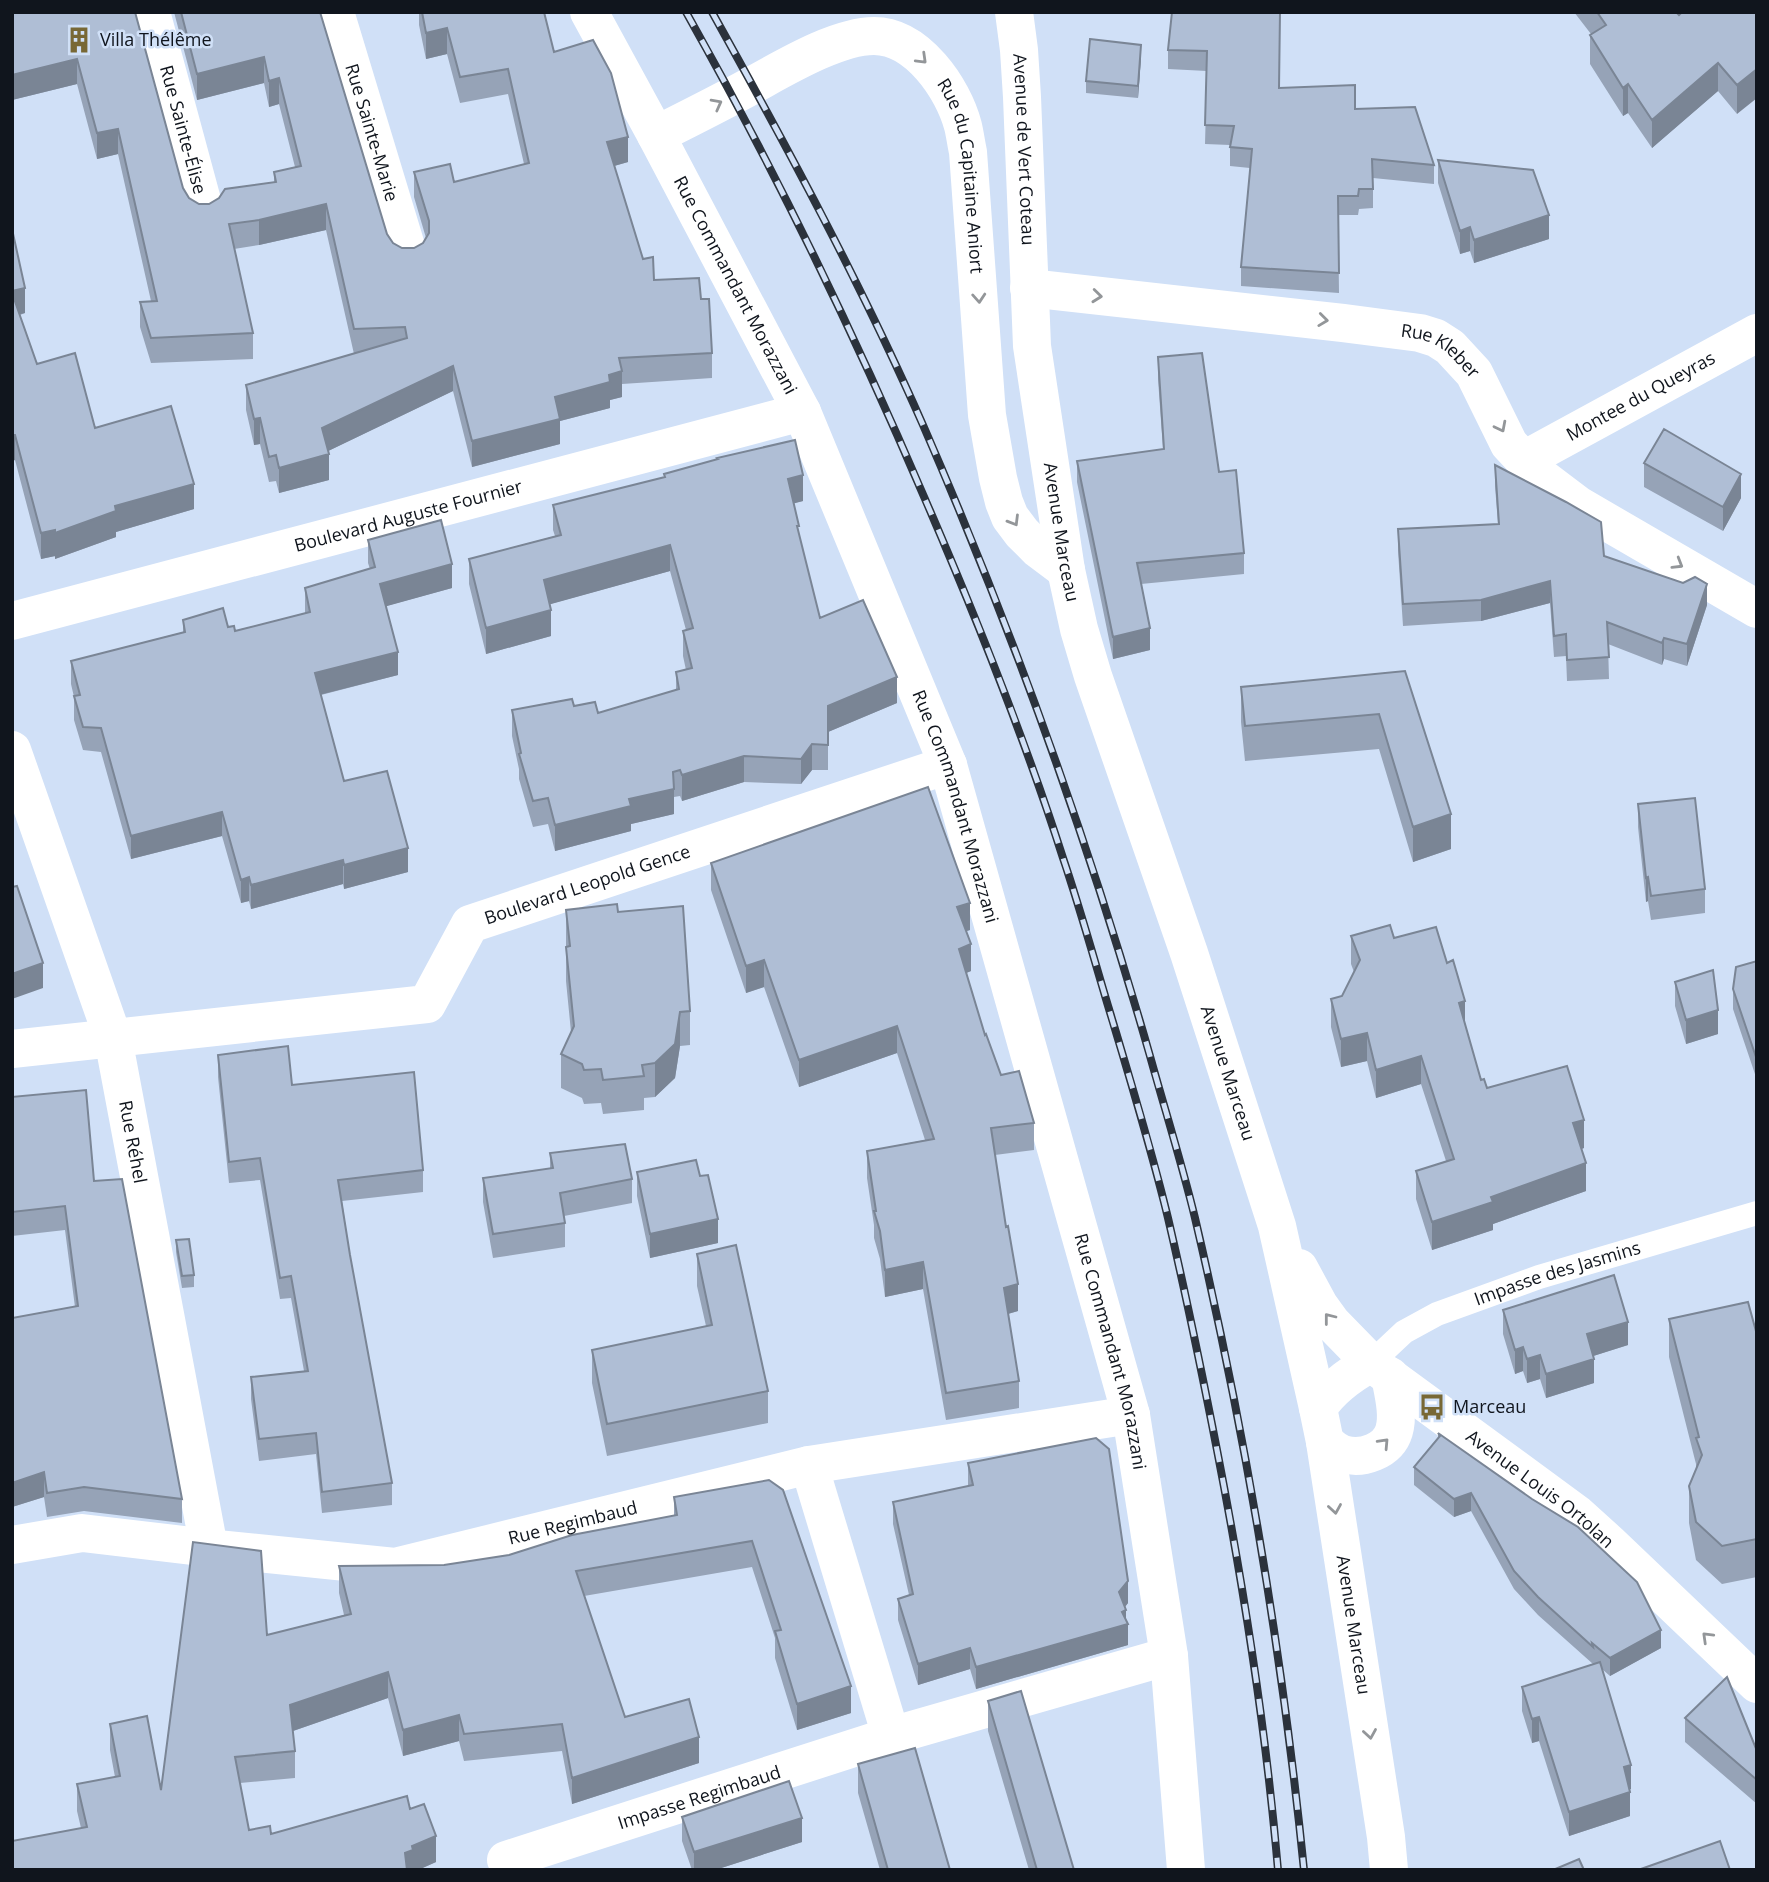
<svg xmlns="http://www.w3.org/2000/svg" width="1769" height="1882" viewBox="0 0 1769 1882" font-family="'Open Sans',sans-serif">
	<rect width="100%" height="100%" fill="#d0e0f7"/>
	<g fill="none" stroke-linecap="round" stroke-linejoin="round">
		<path stroke="#fff" stroke-width="24" id="s1" d="M1371,1363L1404,1332L1437,1314L1539,1277L1757,1213"/>
		<g stroke="#fff" stroke-width="38">
			<path id="s2" d="M151,12L204,208"/>
			<path id="s3" d="M335,12L408,253"/>
			<path id="s4" d="M589,12L656,135L802,412L948,765L1131,1415L1169,1656L1186,1870"/>
			<path id="s5" d="M656,135C688,119 720,103 751,86C784,68 837,36 874,36C917,36 953,88 963,126C965,134 966,143 968,152L987,415L998,478L1004,502L1010,517L1022,533L1038,549L1066,570"/>
			<path id="s6" d="M1029,288L1343,323L1420,333L1436,338L1450,347L1474,373L1509,444L1537,474L1578,505L1757,609"/>
			<path id="s7" d="M1524,460L1757,333"/>
			<path id="s8" d="M12,621L802,412"/>
			<path id="s9" d="M12,750L113,1038L209,1548"/>
			<path id="s10" d="M12,1049L427,1004L470,924L948,765"/>
			<path d="M1318,1408C1331,1388 1351,1374 1371,1363"/>
			<path d="M1325,1442C1331,1447 1336,1452 1343,1454C1362,1460 1388,1451 1394,1431C1399,1414 1393,1393 1390,1376"/>
			<path d="M809,1465L891,1736"/>
			<path id="s11" d="M12,1545L82,1533L209,1548L395,1567L809,1465L1131,1415"/>
			<path id="s12" d="M506,1860L891,1736L1169,1656"/>
		</g>
		<g stroke="#fff" stroke-width="38">
			<path id="s13" d="M1014,12L1019,50L1022,97L1032,346L1066,570L1079,629L1093,676L1189,953L1277,1226L1318,1408L1325,1442L1386,1837L1389,1870"/>
			<path id="s14" d="M1299,1268L1319,1305L1332,1323L1371,1363L1577,1514L1609,1543L1757,1684"/>
		</g>
		<g stroke="#2b323c" stroke-width="8">
			<path id="rail" d="M686,12C775,170 854,333 925,499C976,617 1024,736 1063,858C1080,908 1094,959 1109,1009C1130,1079 1151,1148 1168,1218C1186,1295 1202,1373 1217,1450C1244,1589 1266,1729 1278,1870
				M712,12C787,147 861,284 923,425C1013,632 1088,839 1150,1056C1165,1110 1182,1164 1195,1218C1245,1432 1282,1650 1304,1870"/>
		</g>
		<use href="#rail" stroke="#d0e0f7" stroke-width="5" stroke-dasharray="16" stroke-linecap="butt"/>
	</g>
	<path fill="#96a3b7" d="M135,12L183,188L189,198L199,204H209L274,182V172L295,167L279,104L269,107L264,83L197,100L174,12H320L387,234L393,243L402,248H414L423,243L426,238L414,197V172L454,182L524,164L508,94L460,103L447,54L426,59L419,25V12H544L554,52L628,162L614,166L643,259L654,280L701,299L712,353V378L622,384V397L610,400V408L560,421V444L472,467L453,391L328,451L329,480L279,493L276,481L269,482L260,444L254,445L246,410V385L354,354L326,230L259,245L234,249L253,333V359L151,363L140,327V302L151,301L118,154L97,159L77,84L12,100Z
		M1172,12L1280,88L1355,109L1434,165V184L1373,178V208L1359,209L1358,215H1338L1339,293L1241,286V267L1250,168L1230,166V145L1205,144L1207,71L1168,69V50Z
		M1574,12H1676L1679,15L1757,12L1737,114L1718,91L1652,148L1628,113L1623,116L1590,64V35L1591,34Z
		M1141,57L1138,98L1086,93V81Z
		M1438,160L1549,239L1474,263L1470,251L1460,254L1438,183Z
		M12,229L25,313L20,315L37,364L95,428L194,509L116,532V537L55,559V556L41,559L15,460L12,461Z
		M1158,357L1219,472L1244,553V574L1141,584L1150,650L1113,659L1077,482V461L1163,449L1158,379Z
		M1644,463L1741,498L1723,531L1644,487Z
		M1495,465L1604,556L1707,605L1687,666L1664,659L1662,665L1608,644L1609,679L1567,681L1566,656L1554,657L1550,603L1481,621L1403,626L1398,551V529L1498,524L1495,486Z
		M664,474L803,501L794,503L799,534L820,618L897,703L828,732V770H812L801,784L744,782L682,801L680,796L674,797V814L631,824V831L555,851L548,824L533,827L519,779V769L512,736V710L574,706L598,713L676,690V672L686,670L683,656V631L686,630L670,571L550,604L551,636L486,654L469,584V559L555,536L553,530V505L664,477Z
		M368,540L452,588L386,606L398,675L321,695L344,781L408,872L344,889L343,884L251,909L249,901L241,903L222,836L131,859L101,752L83,750L74,720V697L71,684V661L183,632V620L228,627L235,631L305,613V588L370,569L368,563Z
		M1405,671L1451,849L1413,862L1379,749L1245,761L1241,722V687Z
		M1638,804L1705,889V913L1651,920L1648,901L1646,902L1638,827Z
		M711,863L970,930L966,931L971,971L966,973L985,1035L1001,1075L1034,1123V1150L995,1155L1018,1311L1008,1314L1019,1381V1408L946,1420L923,1289L885,1297L880,1259L874,1238V1225L867,1178V1151L925,1140L897,1053L799,1087L764,987L746,993L711,890Z
		M566,910L618,912L690,1011V1045L680,1046L675,1078L655,1097L644,1098V1110L603,1114L601,1103L584,1104L582,1098L561,1088V1054L571,1032L566,981Z
		M1351,936L1394,938L1465,1025L1481,1080L1487,1088L1584,1148L1582,1149L1586,1191L1493,1224V1230L1432,1250L1416,1199V1171L1446,1161L1421,1084L1376,1098L1367,1061L1341,1067L1331,1027V999L1342,996L1354,972L1351,964Z
		M1757,961V1080L1733,1009V989Z
		M1675,982L1718,1034L1686,1044L1675,1006Z
		M218,1055L292,1085L423,1170V1192L342,1201L350,1255L392,1483V1505L322,1513L316,1454L259,1461L251,1399V1377L304,1371L291,1298L280,1299L260,1180L229,1183L218,1077Z
		M12,1096L94,1181L182,1499V1523L84,1511L47,1517L44,1497L12,1507L75,1307L65,1230L12,1236Z
		M550,1153L632,1179V1203L564,1216L565,1223V1247L493,1258L483,1202V1178L550,1169Z
		M637,1172L700,1176L718,1243L650,1258L637,1196Z
		M176,1240L194,1275V1287L182,1288L176,1252Z
		M697,1254L768,1391V1423L607,1456L592,1383V1350L706,1326L697,1286Z
		M1503,1310L1628,1345L1593,1356L1594,1383L1546,1398L1540,1379L1527,1383L1523,1371L1515,1374L1503,1334Z
		M1669,1319L1757,1335V1577L1722,1584L1696,1560L1689,1523V1486L1696,1469V1464L1669,1357Z
		M1438,1433L1661,1648L1610,1676L1602,1669L1631,1789H1629L1630,1816L1569,1836L1539,1741L1532,1743L1522,1711V1687L1593,1664L1538,1615L1514,1589L1471,1511L1454,1517L1414,1485V1467L1438,1438Z
		M968,1463L1128,1603L1125,1607L1128,1645L976,1689L970,1669L918,1685L898,1620V1599L909,1595L893,1524V1502L968,1486Z
		M769,1480L851,1713L797,1730L775,1658V1638L752,1567L584,1596L625,1717L699,1763L572,1804L562,1751L464,1761L459,1741L403,1756L388,1698L293,1731L295,1751V1778L240,1783L249,1830L271,1834L410,1809L436,1862L418,1870H12L81,1828L77,1811V1784L115,1777L110,1750V1724L161,1790L267,1635L344,1615L339,1593V1566L444,1565L509,1555L674,1516V1497Z
		M988,1701L1074,1870H1029L988,1731Z
		M1685,1718L1757,1751V1804L1685,1742Z
		M858,1764L950,1870H880L858,1793Z
		M682,1817L802,1842L715,1870H692L682,1841Z"/>
	<path fill="#7a8595" d="M447,28V54L426,59V33Z
		M1141,45V57L1138,98V86Z
		M264,57V83L197,100V74Z
		M77,59V84L12,100V75Z
		M1718,63V91L1652,148V120Z
		M1757,69V98L1737,114V85Z
		M279,78V104L269,107V81Z
		M1628,84V113L1623,116V88Z
		M118,129V154L97,159V133Z
		M628,137V162L607,168V142Z
		M326,204V230L259,245V220Z
		M1549,215V239L1474,263V240Z
		M1470,227V251L1460,254V231Z
		M25,288V313L12,316V291Z
		M453,366V391L322,454V428Z
		M622,371V397L610,400V408L560,421V444L472,467V441L555,397L609,375Z
		M260,418V444L254,445V419Z
		M12,435H15V460L12,461Z
		M329,454V480L279,493V468Z
		M1741,474V498L1723,531V507Z
		M803,475V501L788,505V479Z
		M194,484V509L116,532V537L55,559V533L115,506Z
		M55,530V556L41,559V533Z
		M670,545V571L544,606V580Z
		M452,564V588L380,608V584Z
		M1550,581V603L1481,621V600Z
		M1707,584V605L1687,666V644Z
		M551,610V636L486,654V628Z
		M1150,628V650L1113,659V637Z
		M1664,638V659L1662,665V643Z
		M398,652V675L315,696V673Z
		M897,677V703L828,732V706Z
		M812,744V770L801,784V759Z
		M744,756V782L682,801V775Z
		M674,789V814L631,824V831L555,851V825L629,799Z
		M222,812V836L131,859V836Z
		M1451,814V849L1413,862V827Z
		M408,848V872L344,889V865Z
		M343,860V884L251,909V885Z
		M249,877V901L241,903V880Z
		M1648,877V901L1646,902V878Z
		M970,903V930L957,934V907Z
		M971,944V971L959,976V949Z
		M764,960V987L746,993V966Z
		M43,963V988L12,999V974Z
		M1465,1001V1028L1459,1003Z
		M1718,1010V1034L1686,1044V1020Z
		M680,1012V1046L675,1078L655,1097V1063Z
		M897,1026V1053L799,1087V1060Z
		M1367,1033V1061L1341,1067V1039Z
		M1421,1056V1084L1376,1098V1070Z
		M1584,1120V1148L1573,1151V1123Z
		M1586,1163V1191L1493,1224V1230L1432,1250V1222L1491,1197Z
		M718,1219V1243L650,1258V1234Z
		M923,1262V1289L885,1297V1270Z
		M1018,1284V1311L1004,1315V1288Z
		M1628,1322V1345L1587,1358V1334Z
		M1523,1347V1371L1515,1374V1350Z
		M1540,1355V1379L1527,1383V1359Z
		M1594,1359V1383L1546,1398V1374Z
		M44,1472V1497L12,1507V1483Z
		M1471,1493V1511L1454,1517V1499Z
		M1128,1581V1603L1119,1614V1592Z
		M1126,1610V1624H1128V1645L976,1689V1667Z
		M1661,1630V1648L1610,1676V1658Z
		M970,1648V1669L918,1685V1664Z
		M388,1672V1698L290,1732V1705Z
		M851,1686V1713L797,1730V1704Z
		M459,1715V1741L403,1756V1730Z
		M1539,1717V1741L1532,1743V1719Z
		M699,1737V1763L572,1804V1778Z
		M1631,1765V1789L1624,1791V1767Z
		M1630,1792V1816L1569,1836V1812Z
		M802,1818V1842L715,1870H694V1852Z
		M436,1836V1862L418,1870H405V1853L412,1846Z"/>
	<path fill="#afbed5" stroke="#7a8595" stroke-width="2" d="M12,12H135L183,188L189,198L199,204H209L219,198L225,189L276,182L274,172L301,166L279,78L269,81L264,57L197,74L181,12H320L387,234L393,243L402,248H414L423,243L429,233V221L414,172L450,164L454,182L529,163L508,69L460,77L447,28L426,33L422,12H544L554,52L593,40L611,73L628,137L607,142L643,259L653,257L654,280L699,278L701,299H709L712,353L619,358L622,371L609,375L610,382L555,397L560,419L472,441L453,366L322,428L329,454L279,468L276,455L269,457L260,418L254,419L246,385L407,338L405,327L354,329L326,204L259,220L229,224L253,333L151,338L140,302L157,301L118,129L97,133L77,59L12,75Z
		M1172,12H1280L1279,88L1355,85V109L1415,107L1434,165L1372,159L1373,189H1359L1358,196H1338L1339,273L1241,267L1252,149L1230,147L1234,126L1205,125L1207,51L1168,50Z
		M1597,12H1676L1679,15L1682,12H1757V69L1737,85L1718,63L1652,120L1628,84L1623,88L1590,35L1606,25Z
		M1090,39L1141,45L1138,86L1086,81Z
		M1438,160L1533,170L1549,215L1474,240L1470,227L1460,231Z
		M12,229L25,288L12,291Z
		M12,293L37,364L75,353L95,428L171,406L194,484L115,506L116,511L55,533V530L41,533L15,435H12Z
		M1202,353L1219,472L1236,470L1244,553L1137,563L1150,628L1113,637L1077,461L1164,449L1158,357Z
		M1664,429L1741,474L1723,507L1644,463Z
		M795,440L803,475L788,479L799,526H797L820,618L863,600L897,677L828,706V745L812,744L801,759L744,756L682,775L680,770L673,772L674,789L629,799L631,806L555,825L548,798L533,801L519,754L521,753L512,710L572,699L574,706L595,702L598,713L679,689L676,672L692,668L683,631L693,628L670,545L544,580L551,610L486,628L469,559L561,535L553,505L665,477L664,474L718,459L717,458Z
		M1495,465L1566,502L1601,522L1604,556L1683,583L1695,577L1707,584L1687,644L1664,638L1662,643L1607,622L1609,657L1567,660L1566,634L1554,636L1550,581L1481,600L1403,604L1398,529L1499,524Z
		M441,520L452,564L380,584L398,652L315,673L344,781L387,771L408,848L344,865L343,860L251,885L249,877L241,880L222,812L131,836L101,728L83,727L74,696L80,695L71,661L185,632L183,620L223,608L228,627L234,626L235,631L310,612L305,588L375,567L368,540Z
		M1405,671L1451,814L1413,827L1379,714L1245,726L1241,687Z
		M928,787L970,903L957,907L971,944L959,949L985,1035L986,1034L1001,1075L1019,1071L1034,1123L991,1128L1006,1227L1008,1226L1018,1284L1004,1288L1019,1381L946,1393L923,1262L885,1270L880,1231L874,1211H876L867,1151L934,1139L897,1026L799,1060L764,960L746,966L711,863Z
		M1695,798L1705,889L1651,896L1648,877L1646,878L1638,804Z
		M17,886L43,963L12,974V887Z
		M617,904L618,912L683,906L690,1011L680,1012L675,1044L655,1063L642,1065L644,1076L603,1080L601,1069L584,1070L582,1064L561,1054L574,1026L566,947L570,946L566,910Z
		M1390,925L1394,938L1436,927L1447,963L1453,960L1465,1001L1459,1003L1481,1080L1484,1079L1487,1088L1567,1066L1584,1120L1573,1123L1586,1163L1491,1197L1493,1202L1432,1222L1416,1171L1454,1159L1421,1056L1376,1070L1367,1033L1341,1039L1331,999L1342,996L1360,960L1351,936Z
		M1757,961V1060L1733,989L1736,967Z
		M1713,970L1718,1010L1686,1020L1675,982Z
		M288,1046L292,1085L414,1072L423,1170L338,1180L350,1255L392,1483L322,1492L316,1433L259,1439L251,1377L308,1371L291,1276L280,1278L260,1158L229,1162L218,1055Z
		M86,1090L94,1181L122,1179L182,1499L84,1487L47,1493L44,1472L12,1483V1318L78,1306L65,1206L12,1212V1096V1097Z
		M625,1144L632,1179L560,1193L565,1223L493,1234L483,1178L553,1168L550,1153Z
		M696,1160L700,1176L708,1175L718,1219L650,1234L637,1172Z
		M189,1239L194,1275L182,1276L176,1240Z
		M736,1245L768,1391L607,1424L592,1350L712,1325L697,1254Z
		M1614,1275L1628,1322L1587,1334L1594,1359L1546,1374L1540,1355L1527,1359L1523,1347L1515,1350L1503,1310Z
		M1748,1302L1757,1335V1539L1722,1546L1696,1522L1689,1486L1702,1455L1696,1438L1699,1437L1669,1319Z
		M1438,1433L1532,1499L1578,1527L1637,1582L1661,1630L1610,1658L1592,1643L1593,1647L1538,1597L1514,1571L1471,1493L1454,1499L1414,1467L1440,1436Z
		M1096,1438L1109,1449L1128,1581L1119,1592L1126,1610L1122,1612L1128,1624L976,1667L970,1648L918,1664L898,1599L913,1594L893,1502L973,1485L968,1463Z
		M769,1480L783,1490L851,1686L797,1704L775,1631L781,1630L752,1541L576,1571L625,1717L689,1699L699,1737L572,1778L562,1724L464,1734L459,1715L403,1730L388,1672L290,1705L295,1751L235,1757L249,1830L270,1826L271,1834L407,1796L410,1809L424,1804L436,1836L412,1846L413,1850L405,1853L407,1870H12V1841L87,1827L77,1784L120,1776L110,1724L147,1716L161,1790L193,1542L261,1551L267,1635L351,1614L339,1566L444,1565L509,1555L572,1535L677,1515L674,1497Z
		M1600,1662L1631,1765L1624,1767L1630,1792L1569,1812L1539,1717L1532,1719L1522,1687Z
		M1727,1677L1757,1751V1780L1685,1718Z
		M1021,1691L1074,1870H1037L988,1701Z
		M915,1748L950,1870H888L858,1764Z
		M789,1781L802,1818L694,1852L682,1817Z
		M1720,1841L1730,1870H1638Z
		M1579,1859L1584,1870H1553Z"/>
	<defs><path id="oneway-chevron" d="M-2-3.5L2.5 0L-2 3.5" fill="none" stroke-width="1.6" stroke-linecap="round" stroke-linejoin="round" transform="scale(1.75)"/></defs>
	<g stroke="#939699">
		<use href="#oneway-chevron" transform="translate(922 59) rotate(44)"/>
		<use href="#oneway-chevron" transform="translate(717 104) rotate(-28)"/>
		<use href="#oneway-chevron" transform="translate(1097 296) rotate(6)"/>
		<use href="#oneway-chevron" transform="translate(979 298) rotate(86)"/>
		<use href="#oneway-chevron" transform="translate(1323 320) rotate(7)"/>
		<use href="#oneway-chevron" transform="translate(1501 427) rotate(63)"/>
		<use href="#oneway-chevron" transform="translate(1014 521) rotate(59)"/>
		<use href="#oneway-chevron" transform="translate(1678 564) rotate(31)"/>
		<use href="#oneway-chevron" transform="translate(1329 1318) rotate(-128)"/>
		<use href="#oneway-chevron" transform="translate(1384 1443) rotate(-47)"/>
		<use href="#oneway-chevron" transform="translate(1335 1509) rotate(81)"/>
		<use href="#oneway-chevron" transform="translate(1707 1637) rotate(-136)"/>
		<use href="#oneway-chevron" transform="translate(1370 1734) rotate(81)"/>
	</g>
	<defs>
		<g id="building-bare" transform="scale(2.1)"><path d="M-4-6H4V6H1V3H-1V6H-4ZM-2.5-4.3h1.7v1.8h-1.7ZM.8-4.3h1.7v1.8H.8ZM-2.5-1h1.7V.8h-1.7ZM.8-1h1.7V.8H.8Z" fill="#786835" stroke="#d0e0f7" stroke-width="2.5" paint-order="stroke"/></g>
		<g id="bus-bare" transform="scale(2.1)"><path d="M-5-6H5V4H4V6H2V4H-2V6H-4V4H-5ZM-3.5-4V0h7V-4ZM-3.5 1.2v1.5H-2V1.2ZM2 1.2v1.5H3.5V1.2Z" fill="#786835" stroke="#d0e0f7" stroke-width="2.5" paint-order="stroke"/></g>
	</defs>
	<g fill-rule="evenodd">
		<use href="#building-bare" x="79" y="40"/>
		<use href="#bus-bare" x="1432" y="1407"/>
	</g>
	<g text-anchor="middle" stroke-width="5" stroke-linejoin="round" paint-order="stroke">
		<g font-size="18" fill="#10151d" stroke="#d0e0f7" text-anchor="start">
			<text x="100" y="46">Villa Thélême</text>
			<text x="1453" y="1413">Marceau</text>
		</g>
		<g font-size="18" fill="#10151d" stroke="#d0e0f7">
			<text dy="6" stroke="none"><textPath href="#s2" startOffset="122">Rue Sainte-Élise</textPath></text>
			<text dy="6" stroke="none"><textPath href="#s3" startOffset="126">Rue Sainte-Marie</textPath></text>
			<text dy="6" stroke="none"><textPath href="#s13" startOffset="138">Avenue de Vert Coteau</textPath></text>
			<text dy="6" stroke="none"><textPath href="#s5" startOffset="424">Rue du Capitaine Aniort</textPath></text>
			<text dy="6" stroke="none"><textPath href="#s4" startOffset="310">Rue Commandant Morazzani</textPath></text>
			<text dy="6" stroke="none"><textPath href="#s6" startOffset="420">Rue Kleber</textPath></text>
			<text dy="6" stroke="none"><textPath href="#s7" startOffset="133">Montee du Queyras</textPath></text>
			<text dy="6" stroke="none"><textPath href="#s8" startOffset="410">Boulevard Auguste Fournier</textPath></text>
			<text dy="6" stroke="none"><textPath href="#s13" startOffset="523">Avenue Marceau</textPath></text>
			<text dy="6" stroke="none"><textPath href="#s4" startOffset="877">Rue Commandant Morazzani</textPath></text>
			<text dy="6" stroke="none"><textPath href="#s10" startOffset="632">Boulevard Leopold Gence</textPath></text>
			<text dy="6" stroke="none"><textPath href="#s13" startOffset="1090">Avenue Marceau</textPath></text>
			<text dy="6" stroke="none"><textPath href="#s9" startOffset="411">Rue Réhel</textPath></text>
			<text dy="6" stroke="none"><textPath href="#s1" startOffset="210">Impasse des Jasmins</textPath></text>
			<text dy="6" stroke="none"><textPath href="#s4" startOffset="1444">Rue Commandant Morazzani</textPath></text>
			<text dy="6" stroke="none"><textPath href="#s14" startOffset="331">Avenue Louis Ortolan</textPath></text>
			<text dy="6" stroke="none"><textPath href="#s11" startOffset="569">Rue Regimbaud</textPath></text>
			<text dy="6" stroke="none"><textPath href="#s13" startOffset="1657">Avenue Marceau</textPath></text>
			<text dy="6" stroke="none"><textPath href="#s12" startOffset="203">Impasse Regimbaud</textPath></text>
		</g>
	</g>
	<rect width="1769" height="1882" fill="none" stroke="#10151d" stroke-width="28"/>
</svg>
